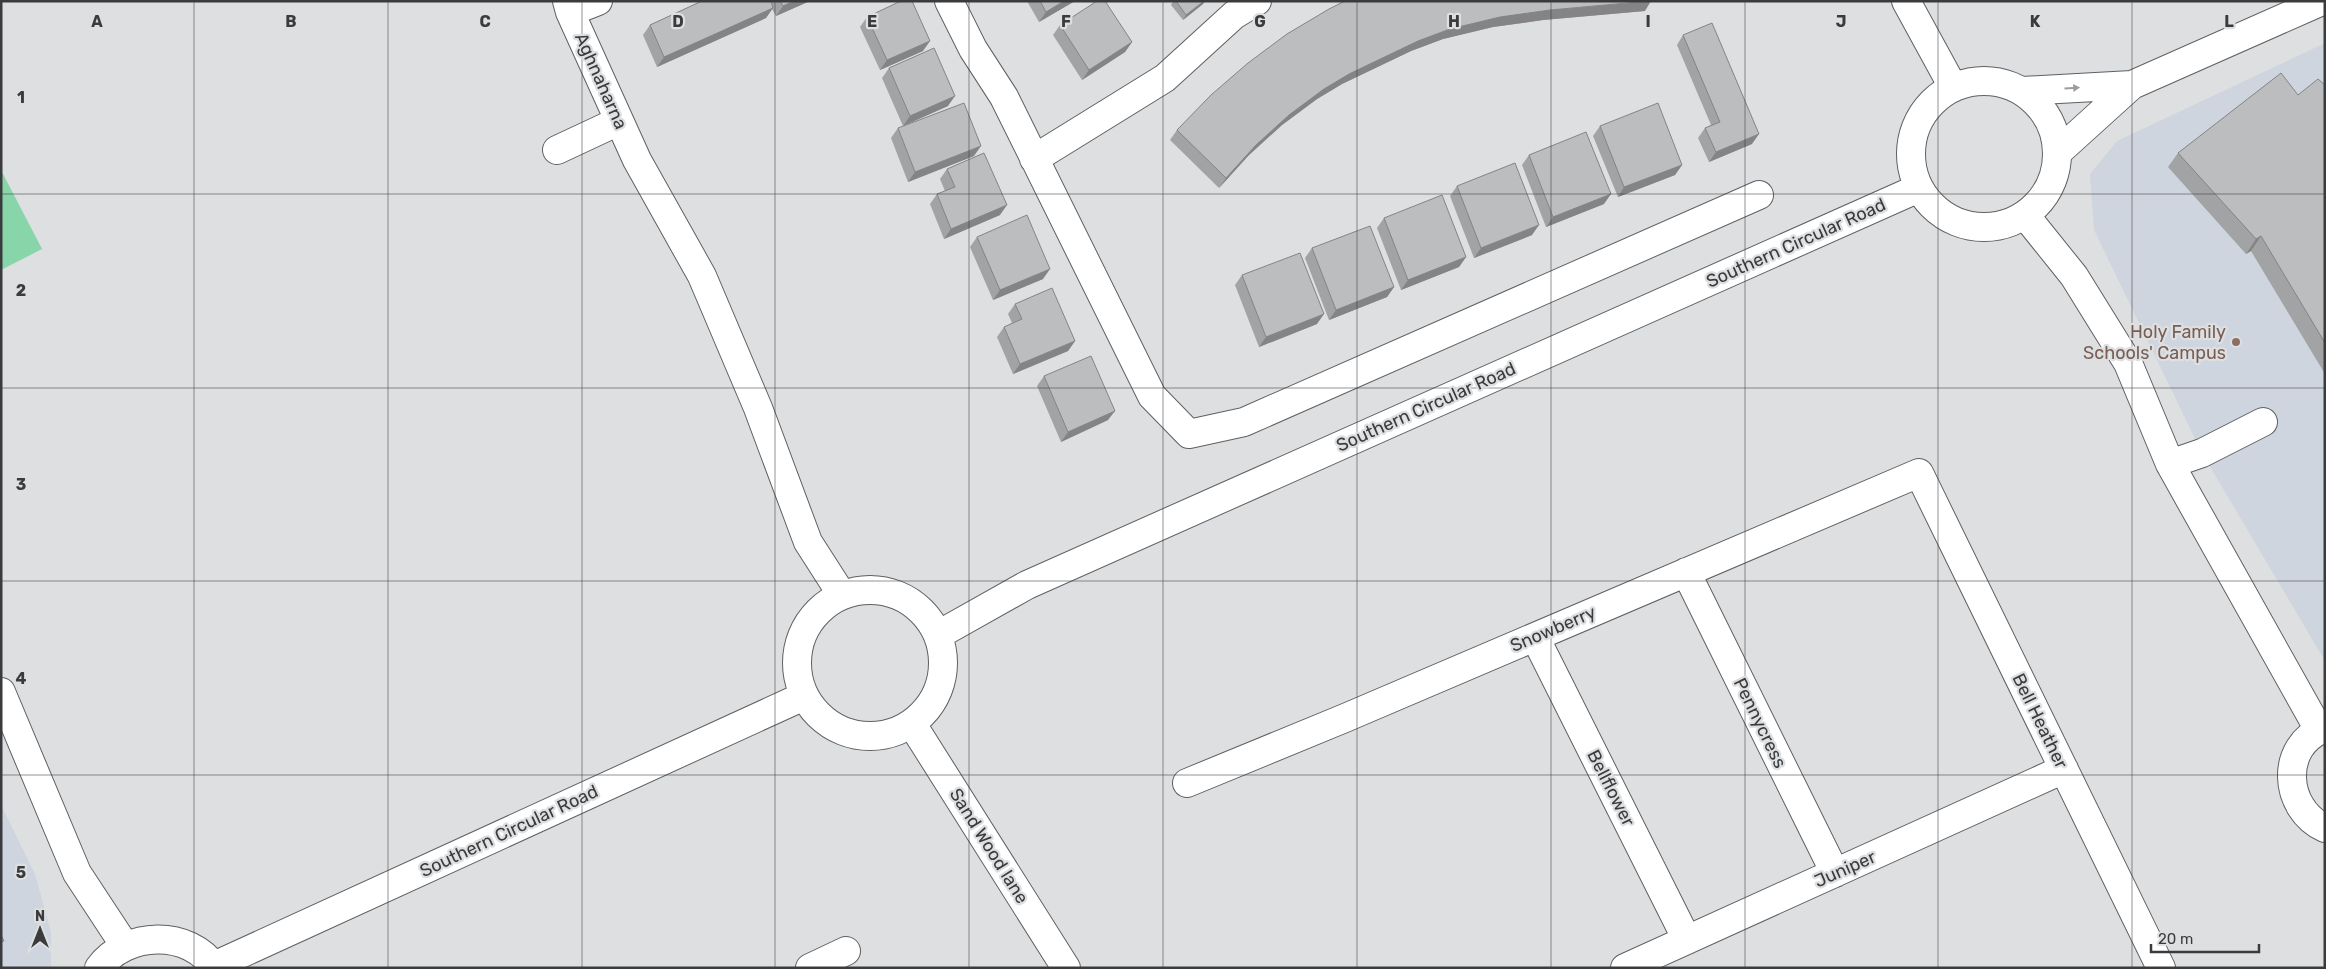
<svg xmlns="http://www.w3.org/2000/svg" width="2326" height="969" viewBox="0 0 2326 969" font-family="Rubik,sans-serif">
	<rect width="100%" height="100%" fill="#dddfe1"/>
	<path fill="#cfd5de" d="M2325,43V661L2202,453L2094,230L2090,174L2117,141Z
		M1,805L35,874L51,932V968H1Z"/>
	<path fill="#87d5a9" d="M1,170L42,249L1,270Z"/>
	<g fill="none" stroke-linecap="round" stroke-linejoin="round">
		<g stroke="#5f6062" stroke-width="30">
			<path id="minor" d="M567,1L570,12L637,160L702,276L758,408L808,542L842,595
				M949,1L973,49L1004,97L1152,396L1189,434L1244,422L1759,195
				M570,12L598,1
				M2023,91L2132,85
				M557,150L619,121
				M2058,152L2132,85L2322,1
				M1034,159L1165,78L1234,15L1257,1
				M2025,215L2074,276L2128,363L2170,464L2319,730
				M2170,464L2202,453L2263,422
				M1686,572L1835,873
				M1535,637L1687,940
				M1,692L77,873L125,946
				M912,724L1066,968
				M2325,728C2279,745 2283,809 2325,828
				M1187,783L1345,718L1919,473L2161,968
				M810,968L846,951
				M1625,968L2064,769"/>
		</g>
		<g stroke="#5f6062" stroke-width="30">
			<path id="major" d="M1906,1L1953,87
				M1911 154a73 73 0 1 1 146 0a73 73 0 1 1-146 0Z
				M797 663a73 73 0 1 1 146 0a73 73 0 1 1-146 0Z
				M938,635L1027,585L1919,188
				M214,966L804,696
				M99,968C126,931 189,929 215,968"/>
		</g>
		<use href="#minor" stroke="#fff" stroke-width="28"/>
		<use href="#major" stroke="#fff" stroke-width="28"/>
	</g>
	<path fill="#a2a3a4" d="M702,1H810L776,16L772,9L766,18L657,67L643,35L650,25Z
		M1027,1H1075L1039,22Z
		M1173,1H1205L1203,4L1183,20L1171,5Z
		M1345,1L1645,11L1543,20L1493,27L1443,39L1411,51L1342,84L1317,99L1282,125L1249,155L1219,188L1170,140L1177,130Z
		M867,17L923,51L880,70L860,27Z
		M1060,25L1132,42L1125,52L1082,80L1053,35Z
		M1683,35L1752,144L1709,162L1698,138L1705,128L1711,125L1677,45Z
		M889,68L948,106L903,126L882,78Z
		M2325,85V374L2251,251L2246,254L2168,167L2178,153Z
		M1600,126L1682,165L1675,175L1618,197L1593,136Z
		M898,128L974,156L908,182L891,138Z
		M1529,155L1604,204L1546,227L1522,165Z
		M947,169L1000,215L944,239L930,204L937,194L945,191L940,179Z
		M1457,186L1532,235L1474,258L1450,196Z
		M1384,218L1466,257L1459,267L1401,290L1377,228Z
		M977,237L1043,279L993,300L970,247Z
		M1312,248L1394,287L1387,297L1329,320L1305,258Z
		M1242,275L1317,324L1259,347L1235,285Z
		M1015,304L1075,341L1068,351L1013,374L997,337L1004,327L1012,323L1008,314Z
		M1044,376L1108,420L1061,442L1037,386Z"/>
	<path fill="#848486" d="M794,1H810L776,16L783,6Z
		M1064,1H1075L1039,22L1046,12Z
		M1204,1H1205L1203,4L1183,20L1186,15Z
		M1651,1L1645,11L1543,20L1493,27L1443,39L1411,51L1342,84L1317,99L1282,125L1249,155L1219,188L1226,178L1256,145L1289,115L1324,89L1349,74L1418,41L1450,29L1500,17L1550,10Z
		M773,8L766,18L657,67L664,57Z
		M930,41L923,51L880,70L887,60Z
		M1132,42L1125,52L1082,80L1089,70Z
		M955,96L948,106L903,126L910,116Z
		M1759,134L1752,144L1709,162L1716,152Z
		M981,146L974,156L908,182L915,172Z
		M1682,165L1675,175L1618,197L1624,187Z
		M1611,194L1604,204L1546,227L1553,217Z
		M1007,205L1000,215L944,239L951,229Z
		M1539,225L1532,235L1474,258L1481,248Z
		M2261,236L2251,251L2246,254L2256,239Z
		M1466,257L1459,267L1401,290L1408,280Z
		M1050,269L1043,279L993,300L1000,290Z
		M1394,287L1387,297L1329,320L1336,310Z
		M1324,314L1317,324L1259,347L1266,337Z
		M1075,341L1068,351L1013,374L1020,364Z
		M1115,411L1108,420L1061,442L1068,432Z"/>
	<path fill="#bcbdbf" stroke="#848486" d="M702,1H771L773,8L664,57L650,25Z
		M780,1H794L783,6Z
		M901,1H912L930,41L887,60L867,17Z
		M1040,1H1064L1046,12Z
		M1097,1H1105L1132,42L1089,70L1060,25Z
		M1176,1H1204L1186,15Z
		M1345,1H1649L1550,10L1500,17L1450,29L1418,41L1349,74L1324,89L1289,115L1256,145L1226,178L1177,130L1211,95L1248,63L1287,34L1329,9Z
		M1712,23L1759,134L1716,152L1705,128L1720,122L1683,35Z
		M934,48L955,96L910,116L889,68Z
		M2281,73L2298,95L2318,79L2325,85V343L2261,236L2256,239L2178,153Z
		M964,103L981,146L915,172L898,128Z
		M1658,103L1682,165L1624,187L1600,126Z
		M1586,132L1611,194L1553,217L1529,155Z
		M984,153L1007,205L951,229L937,194L955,187L947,169Z
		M1515,163L1539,225L1481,248L1457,186Z
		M1442,195L1466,257L1408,280L1384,218Z
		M1027,215L1050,269L1000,290L977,237Z
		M1370,226L1394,287L1336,310L1312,248Z
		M1300,253L1324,314L1266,337L1242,275Z
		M1052,288L1075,341L1020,364L1004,327L1022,319L1015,304Z
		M1091,356L1115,411L1068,432L1044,376Z
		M1,935L4,941L1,942Z"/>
	<defs><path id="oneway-solid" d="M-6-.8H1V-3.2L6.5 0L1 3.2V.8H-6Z" transform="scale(1.25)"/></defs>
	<use fill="#9c9d9e" href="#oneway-solid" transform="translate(2072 88) rotate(-3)"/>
	<path fill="none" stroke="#3a3b3c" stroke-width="1" stroke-opacity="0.55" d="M194,1V968M388,1V968M582,1V968M775,1V968M969,1V968M1163,1V968M1357,1V968M1551,1V968M1745,1V968M1938,1V968M2132,1V968M1,194H2325M1,388H2325M1,581H2325M1,775H2325"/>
	<circle fill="#8d6e63" stroke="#dddfe1" stroke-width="2" cx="2236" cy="342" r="5"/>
	<g text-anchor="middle" stroke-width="4.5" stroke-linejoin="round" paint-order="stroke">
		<g font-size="18" fill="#3a3b3c" stroke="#dddfe1">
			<text transform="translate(601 81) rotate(66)" y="6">Aghnaharna</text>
			<text transform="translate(1796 243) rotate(-24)" y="6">Southern Circular Road</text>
			<text transform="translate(1426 407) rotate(-24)" y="6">Southern Circular Road</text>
			<text transform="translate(1553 629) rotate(-23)" y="6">Snowberry</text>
			<text transform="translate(2040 721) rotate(64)" y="6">Bell Heather</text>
			<text transform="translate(1760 723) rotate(64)" y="6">Pennycress</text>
			<text transform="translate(1611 788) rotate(63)" y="6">Bellflower</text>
			<text transform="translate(509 831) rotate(-25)" y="6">Southern Circular Road</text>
			<text transform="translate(989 846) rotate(58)" y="6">Sand Wood lane</text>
			<text transform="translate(1845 869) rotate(-24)" y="6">Juniper</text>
		</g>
		<g font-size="18" fill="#785e54" stroke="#dddfe1" text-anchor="end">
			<text x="2226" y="338">Holy Family<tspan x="2226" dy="21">Schools' Campus</tspan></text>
		</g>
	</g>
	<g font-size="16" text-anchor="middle" font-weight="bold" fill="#3a3b3c" stroke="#dddfe1" stroke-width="4.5" stroke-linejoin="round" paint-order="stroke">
		<text x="97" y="27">A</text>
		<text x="291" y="27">B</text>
		<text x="485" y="27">C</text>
		<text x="678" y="27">D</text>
		<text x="872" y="27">E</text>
		<text x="1066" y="27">F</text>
		<text x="1260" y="27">G</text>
		<text x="1454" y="27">H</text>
		<text x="1648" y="27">I</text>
		<text x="1841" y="27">J</text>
		<text x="2035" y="27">K</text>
		<text x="2229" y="27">L</text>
		<text x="21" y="103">1</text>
		<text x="21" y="296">2</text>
		<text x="21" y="490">3</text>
		<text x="21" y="684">4</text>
		<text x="21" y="878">5</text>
	</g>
	<rect width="2326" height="969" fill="none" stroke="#3a3b3c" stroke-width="5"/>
	<g transform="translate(40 929)" stroke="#dddfe1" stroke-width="4" paint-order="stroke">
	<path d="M0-4L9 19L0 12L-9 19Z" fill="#3a3b3c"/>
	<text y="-8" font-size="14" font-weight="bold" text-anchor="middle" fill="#3a3b3c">N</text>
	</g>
	<path d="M2151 944v8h108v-8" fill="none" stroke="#3a3b3c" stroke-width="2.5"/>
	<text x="2158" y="944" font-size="15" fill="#3a3b3c" stroke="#dddfe1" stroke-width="4" paint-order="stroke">20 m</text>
</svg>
